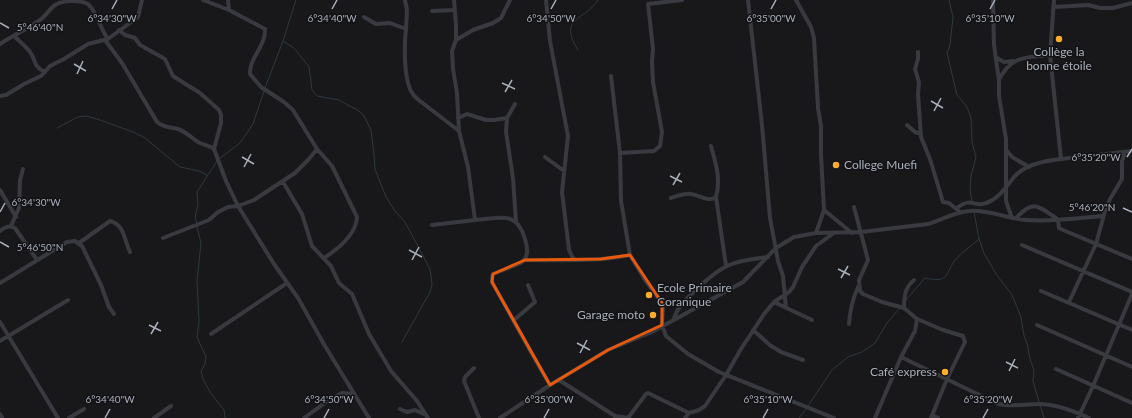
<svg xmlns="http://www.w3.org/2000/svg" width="1132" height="418" viewBox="0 0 1132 418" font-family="Lato,sans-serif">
	<rect width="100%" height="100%" fill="#18181b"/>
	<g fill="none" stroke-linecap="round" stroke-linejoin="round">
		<path stroke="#2d3940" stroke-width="1" d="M949,0L953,17L950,45L947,53L957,95L967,107L971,118L972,142L976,157L971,176L970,190L972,201
			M283,41L294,48L309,67L312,90L317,96L339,100L359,111L364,116L371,130L374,154L375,169L386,197L395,211L405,222L430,269L432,284L430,292L402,342
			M578,50C557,17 585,21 598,0
			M265,88L283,41L296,0
			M57,128L78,117L86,116L97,119L133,132L145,138L180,167L199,171L207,175
			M219,159L240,143L253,124L264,91
			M974,212L979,239L984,253L996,274L1012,295L1021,317L1024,336L1027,343L1030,359L1034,370L1033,381L1039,402
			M197,224L195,217L198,205L197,192L217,161
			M197,227L201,243L197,281L199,322L197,337L206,357L205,364L201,371L203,379L210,392L224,410L225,418
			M906,300L925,278C952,284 944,272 957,258C964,251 972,245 979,239
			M1040,405L1044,418
			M808,406L832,370L848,357L862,352L875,343L887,323L899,309
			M799,418L806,409"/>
		<path stroke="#393a40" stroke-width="4" d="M203,0L229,10
			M228,0L229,10L265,29C266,46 249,58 250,74L261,87L284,102L293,110L317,149L332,166L357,217C356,235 338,249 324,258
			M405,0L407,10L406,29
			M454,0L456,25V40
			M546,0L550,41L568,136L562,192L569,250L574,260
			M748,0L762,125L770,218L778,261L783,276L786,308
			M796,0L811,27L814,38L818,108L821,126V154L824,210L852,233
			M993,0L994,45L999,81V96L1006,139V201L1012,218
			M1054,0L1050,55L1061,159L1132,151
			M1054,7L1088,5L1100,8H1113L1132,3
			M432,11L455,10
			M364,17L376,24L390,23L406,29C404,45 404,75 410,89C412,94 416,98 420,101L459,131
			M119,30L125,35L135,38L140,45L165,59L173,76L200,93L219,110L221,115V123L214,149L226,181L238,206L274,264L298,298L325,346L369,418
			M14,36C19,41 26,46 30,52C37,60 31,65 45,72
			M105,40L122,63L157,122C164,128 171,127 178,129C187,132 192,139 200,143C205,145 210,146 214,149
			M0,44C12,36 25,30 37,22C45,18 49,9 55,5C63,0 80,0 88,4C98,13 100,29 108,39
			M918,52V59L915,69L919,82L918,94L921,137L930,159L943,202L949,203L960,212
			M997,58L1004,62L1013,61
			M611,76L620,153L621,201L630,255L645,280L662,303L663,308L662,325L666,336L688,354L719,372L834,418
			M999,80C1011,55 1026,58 1050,55
			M0,96L6,95L24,84L41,76L50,66L64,59L88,44L108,39L138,17L142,0
			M515,104L507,118L506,132L513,178L516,222
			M458,118L467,114L486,120H494L507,118
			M907,125L915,132L921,134
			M711,146C716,164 721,179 716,197L726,266
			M1007,151L1012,157L1029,167
			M620,153L654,151L660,146L662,132L653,82L652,61L653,49L648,4L682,0
			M545,157L564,171
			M283,182L302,214L312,246L331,266L339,283L352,294L369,334L391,371L417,401L428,418
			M0,190L16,217
			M671,198C677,196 685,193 691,194C700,195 708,203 716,197
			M854,207L868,260L859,280L860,291L863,294L882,302L904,308L917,319L915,331L901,357L875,418
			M957,208C973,196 973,208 986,203C1001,198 1007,184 1017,174C1029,163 1047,161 1061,159
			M1016,218C1033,200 1037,205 1056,218L1058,220L1059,228L1063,230L1132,259
			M475,220C503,218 518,210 526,243C528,251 528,257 521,263L493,274L492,277V282L532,354L550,385
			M432,225L475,220L468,167L459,131L457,93L453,69L452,51L456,40L473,30L493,23L501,18L510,0
			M11,226L19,208L20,180L23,169
			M0,231C5,227 9,225 15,228L37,260
			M816,233L824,210
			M163,238L209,220L218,212L228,207L238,206L254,200L295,173L309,159L317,149
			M79,243L110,221C125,225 124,240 130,252
			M1022,245L1132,292
			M525,260C559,260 596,262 630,255
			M0,283L67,242L75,241L82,246L101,285L109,307L114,314
			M1041,291L1132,330
			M774,302L812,320
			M1069,302L1096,244L1105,211L1110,199L1122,179V161L1125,152
			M904,308C904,297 905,287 914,280
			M674,319C677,303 711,275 725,267C738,260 755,259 768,257
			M917,319L943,330L963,336L965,342L947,379L931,418
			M514,320L535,302L528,285
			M0,322L58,418
			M849,324C850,310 852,300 858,287
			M1037,325L1132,367
			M753,330L771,346L781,352L803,360
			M211,334L287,283
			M0,341L68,300
			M901,357L998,404C1012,407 1025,404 1039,404C1056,404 1074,411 1089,418
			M474,368L465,377L464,381L479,418
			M1056,369L1132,403
			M559,380L615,416L628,418
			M400,409L407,412L415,410L426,415
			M0,414L2,418
			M932,415L938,418
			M69,418L84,409
			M154,418L171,406
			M304,418L329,400L342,393L354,394
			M500,418L550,385L608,350L652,332L743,282L776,248L794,237L816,233L861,232L928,224C942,220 954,212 969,211C988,209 1007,219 1026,220C1051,222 1077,218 1103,216
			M628,418L646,394L648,393L689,413
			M685,418L689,413L699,410L705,406L726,375L741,349L764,314L774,302L789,292L793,287L802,267L816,246L834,233
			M1078,418L1093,386L1132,294"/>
	</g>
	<path fill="none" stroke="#e8590c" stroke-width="3" stroke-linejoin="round" d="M630,255L662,303V325L608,350L550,385L492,282L493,274L525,260L601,259Z"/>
	<path fill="none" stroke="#a9b0bb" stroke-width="1.5" d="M112,9L117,0M332,9L337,0M551,9L556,0M771,9L776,0M990,9L995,0M0,23L9,28M74,64L86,71M77,74L83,61M502,83L515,89M505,92L512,80M931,101L943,108M934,111L941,98M242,157L254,164M1127,157L1132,149M244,167L251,154M670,176L682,182M673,185L680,173M1123,208L1132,212M0,212L5,203M0,242L9,247M409,250L422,257M412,260L419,247M838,269L850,275M841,278L848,266M149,325L161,331M151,334L158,322M577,343L590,350M580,353L587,340M1006,362L1018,368M1009,371L1015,359M105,418L110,409M324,418L329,409M544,418L549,409M763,418L768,409M983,418L988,409"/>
	<g fill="#ffab2c" stroke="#131316" stroke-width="1.5">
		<circle cx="1059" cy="39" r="4"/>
		<circle cx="836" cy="165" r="4"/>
		<circle cx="649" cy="295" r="4"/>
		<circle cx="653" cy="315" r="4"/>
		<circle cx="945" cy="372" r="4"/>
	</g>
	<g text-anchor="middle" stroke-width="3" stroke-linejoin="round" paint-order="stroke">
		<g font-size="12" fill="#a9b0bb" stroke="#131316" text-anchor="start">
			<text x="1059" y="56" text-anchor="middle">Collège la<tspan x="1059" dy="14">bonne étoile</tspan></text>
			<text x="844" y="169">College Muefi</text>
			<text x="657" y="292">Ecole Primaire<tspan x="657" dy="14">Coranique</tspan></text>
			<text x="645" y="319" text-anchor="end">Garage moto</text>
			<text x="937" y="376" text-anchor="end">Café express</text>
		</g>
	</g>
	<g font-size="10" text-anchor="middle" fill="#a9b0bb" stroke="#131316" stroke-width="3" stroke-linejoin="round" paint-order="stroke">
		<text x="112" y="22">6°34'30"W</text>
		<text x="332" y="22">6°34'40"W</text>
		<text x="551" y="22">6°34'50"W</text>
		<text x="771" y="22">6°35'00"W</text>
		<text x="990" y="22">6°35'10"W</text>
		<text x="40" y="31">5°46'40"N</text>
		<text x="1096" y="161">6°35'20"W</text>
		<text x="36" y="206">6°34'30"W</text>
		<text x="1092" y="211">5°46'20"N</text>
		<text x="40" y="251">5°46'50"N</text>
		<text x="110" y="403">6°34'40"W</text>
		<text x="329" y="403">6°34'50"W</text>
		<text x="549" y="403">6°35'00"W</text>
		<text x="768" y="403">6°35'10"W</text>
		<text x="988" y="403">6°35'20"W</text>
	</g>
</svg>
